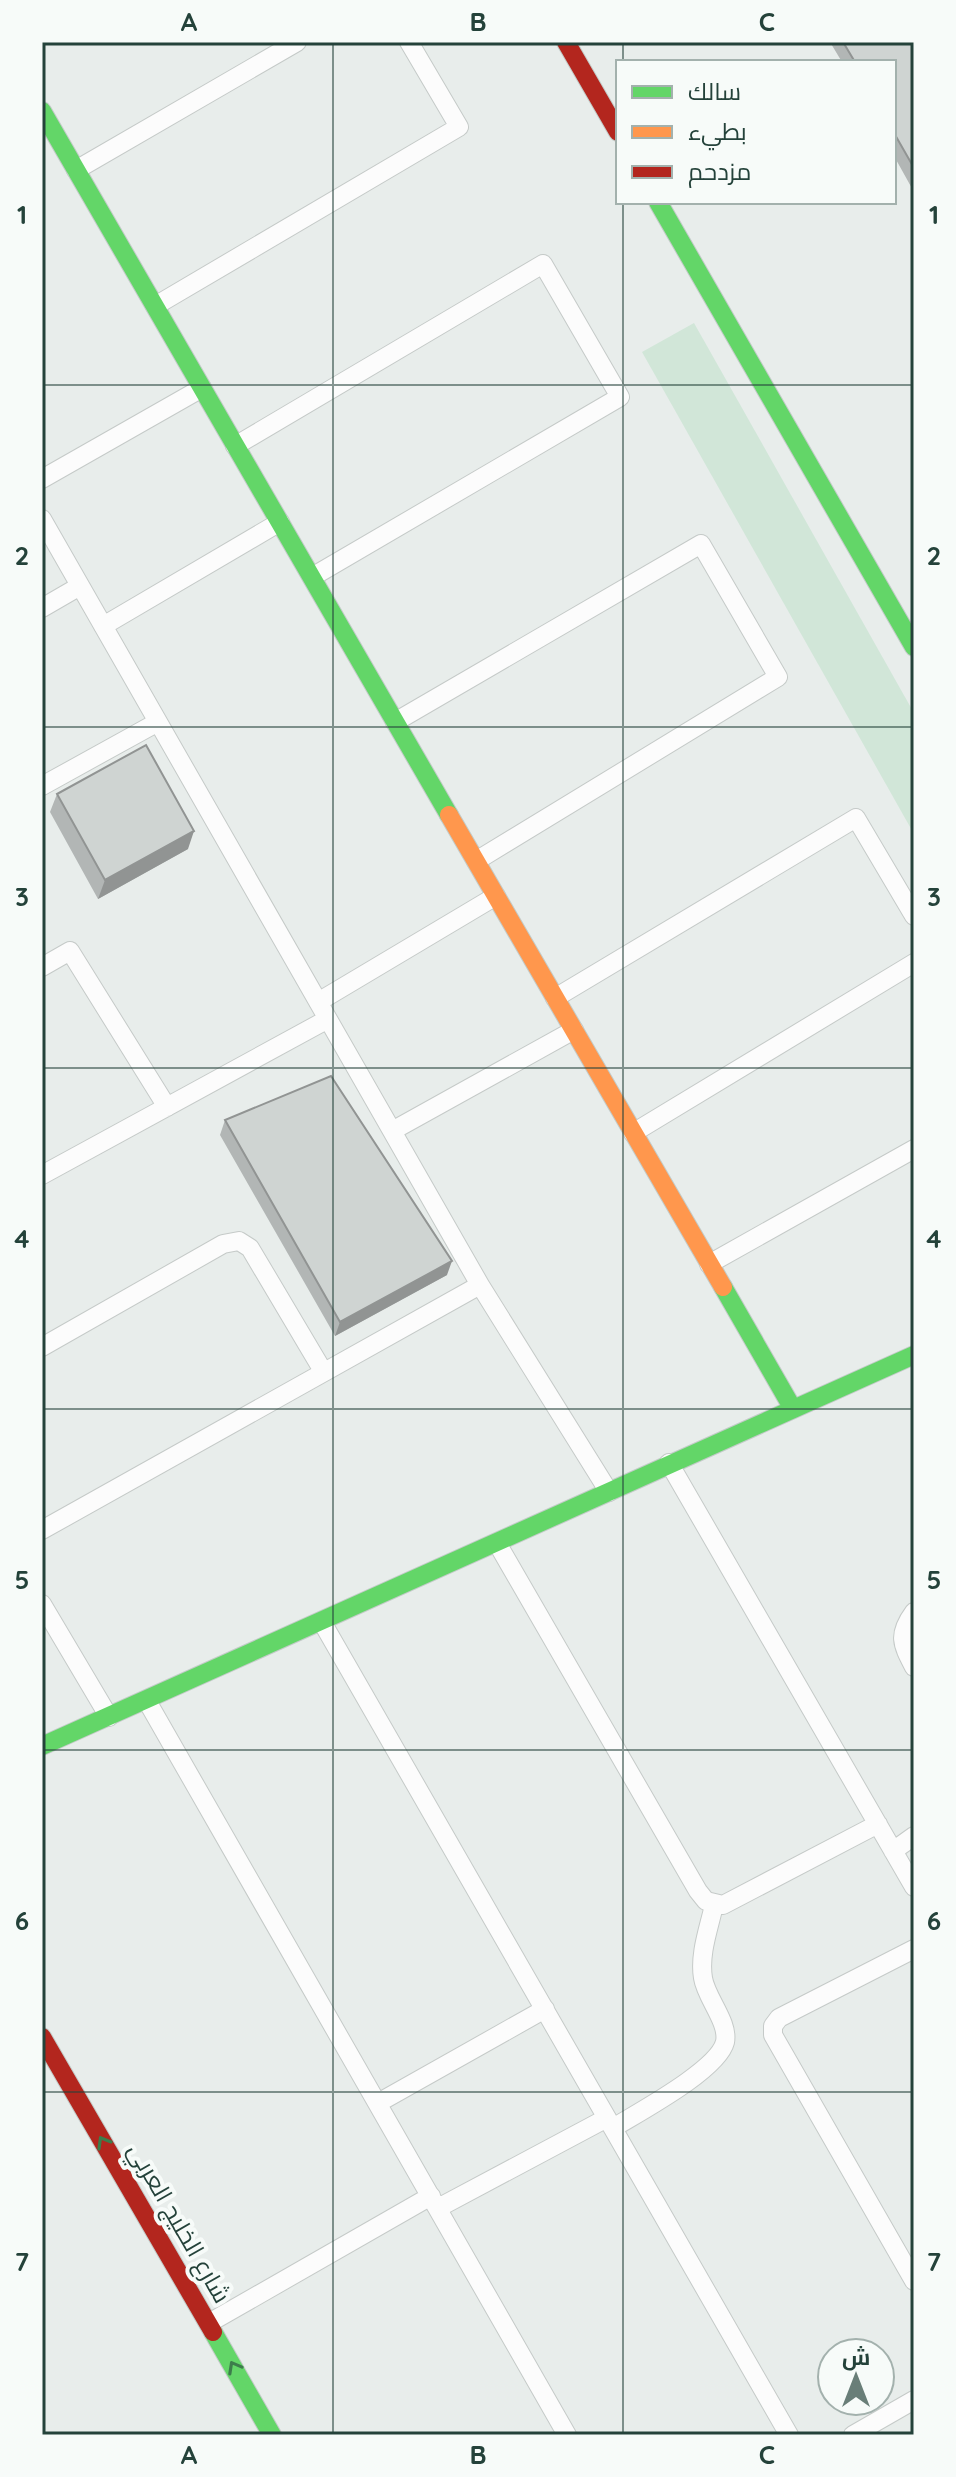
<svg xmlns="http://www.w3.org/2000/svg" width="956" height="2477" viewBox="0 0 956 2477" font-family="Quicksand,Cairo,sans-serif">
	<rect width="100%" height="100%" fill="#e8edeb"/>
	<path fill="#d1e6d8" d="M694,323L914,713V834L642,352Z"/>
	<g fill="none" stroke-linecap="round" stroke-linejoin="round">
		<g stroke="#c5cac8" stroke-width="20">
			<path id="street" d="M76,170L297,42
				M155,306L459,127L409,42
				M235,446L543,264L620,397L312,577
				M42,479L202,388
				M42,519L480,1285L609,1492
				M42,608L80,586
				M103,626L280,522
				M395,722L701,544L778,677L476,861
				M42,786L158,722
				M42,967L70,951L167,1107
				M555,998L856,818L914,916
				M318,1002L496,896
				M392,1131L574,1030
				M633,1133L914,963
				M42,1175L328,1019
				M709,1264L914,1149
				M42,1347L223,1244L239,1241L250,1248L323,1371
				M669,1463L914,1887
				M42,1530L480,1285
				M497,1543L698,1891L706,1901L723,1905L878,1824
				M42,1604L109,1717
				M914,1612C897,1635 902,1644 914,1667
				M322,1622L789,2435
				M147,1701L567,2435
				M893,1851L914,1836
				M914,1949L779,2018L773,2026V2035L914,2281
				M378,2103L545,2009
				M613,2128C639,2112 718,2070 725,2042C729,2022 706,1998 703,1978C699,1954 709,1928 714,1905
				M438,2208L607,2118
				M209,2323L431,2196
				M853,2435L914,2400"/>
		</g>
		<g stroke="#c3cbc8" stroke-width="20">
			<path id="fast" d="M42,111L449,815
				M658,202L914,647
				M723,1287L793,1409
				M42,1746L914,1355
				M213,2332L272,2435"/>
		</g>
		<g stroke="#c3cbc8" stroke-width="20">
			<path id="slow" d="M449,815L723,1287"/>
		</g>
		<g stroke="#c3cbc8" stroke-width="20">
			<path id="jam" d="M566,42L618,132
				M42,2037L213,2332"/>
		</g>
		<use href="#street" stroke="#fcfcfc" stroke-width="18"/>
		<use href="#fast" stroke="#63d668" stroke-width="18"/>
		<use href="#slow" stroke="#ff974d" stroke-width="18"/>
		<use href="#jam" stroke="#b3261e" stroke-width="18"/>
	</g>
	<path fill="#b2b6b5" d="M830,42H914V192L894,156V62H842Z
		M57,794L188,849L98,899L50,812Z
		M225,1120L447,1275L335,1336L220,1135Z"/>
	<path fill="#919493" d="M194,831L188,849L98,899L105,880Z
		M452,1261L447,1275L335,1336L340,1322Z"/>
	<path fill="#cfd4d2" stroke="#919493" stroke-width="2" d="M843,42H914V168L894,133V62H855Z
		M146,745L194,831L105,880L57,794Z
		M331,1076L452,1261L340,1322L225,1120Z"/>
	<defs><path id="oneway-chevron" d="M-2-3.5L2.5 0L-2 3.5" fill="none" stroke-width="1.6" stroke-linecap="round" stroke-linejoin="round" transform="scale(2)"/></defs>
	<g stroke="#3d7d4c">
		<use href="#oneway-chevron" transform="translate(103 2142) rotate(-120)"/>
		<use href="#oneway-chevron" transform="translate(234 2367) rotate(-119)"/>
	</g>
	<path fill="none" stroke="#24423a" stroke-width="2" stroke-opacity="0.55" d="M333,42V2435M623,42V62M623,202V2435M42,385H914M42,727H914M42,1068H914M42,1409H914M42,1750H914M42,2092H914"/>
	<g text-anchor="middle" stroke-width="8" stroke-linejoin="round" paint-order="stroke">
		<g font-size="24" fill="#24423a" stroke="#f7fbf9">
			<text transform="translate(179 2223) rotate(60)" y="8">شارع الخليج العربي</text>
		</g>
	</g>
	<rect width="956" height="2477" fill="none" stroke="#f7fbf9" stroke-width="88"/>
	<rect x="616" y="60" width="280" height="144" fill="#f7fbf9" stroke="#a3b1ad" stroke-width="2"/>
	<rect x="632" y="86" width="40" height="12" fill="#63d668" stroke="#a3b1ad" stroke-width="2"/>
	<text x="688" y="100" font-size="24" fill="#24423a">سالك</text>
	<rect x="632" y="126" width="40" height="12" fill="#ff974d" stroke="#a3b1ad" stroke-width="2"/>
	<text x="688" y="140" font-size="24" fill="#24423a">بطيء</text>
	<rect x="632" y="166" width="40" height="12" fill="#b3261e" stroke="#a3b1ad" stroke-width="2"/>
	<text x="688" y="180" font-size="24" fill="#24423a">مزدحم</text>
	<g transform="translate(856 2377)"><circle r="38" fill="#f7fbf9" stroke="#a3b1ad" stroke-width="2"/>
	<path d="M0-6L14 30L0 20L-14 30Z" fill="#697e78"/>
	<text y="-12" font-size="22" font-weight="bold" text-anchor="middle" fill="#24423a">ش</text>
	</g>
	<rect x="44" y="44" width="868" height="2389" fill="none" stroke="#24423a" stroke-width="3"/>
	<g font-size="26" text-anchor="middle" font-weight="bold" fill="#24423a">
		<text x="189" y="31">A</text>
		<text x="478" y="31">B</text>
		<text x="767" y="31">C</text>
		<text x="22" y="224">1</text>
		<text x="934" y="224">1</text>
		<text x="22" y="565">2</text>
		<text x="934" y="565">2</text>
		<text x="22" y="906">3</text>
		<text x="934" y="906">3</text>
		<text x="22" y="1248">4</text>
		<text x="934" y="1248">4</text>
		<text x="22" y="1589">5</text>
		<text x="934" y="1589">5</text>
		<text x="22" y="1930">6</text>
		<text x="934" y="1930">6</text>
		<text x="22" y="2271">7</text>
		<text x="934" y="2271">7</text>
		<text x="189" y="2464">A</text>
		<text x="478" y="2464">B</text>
		<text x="767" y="2464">C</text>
	</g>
</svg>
